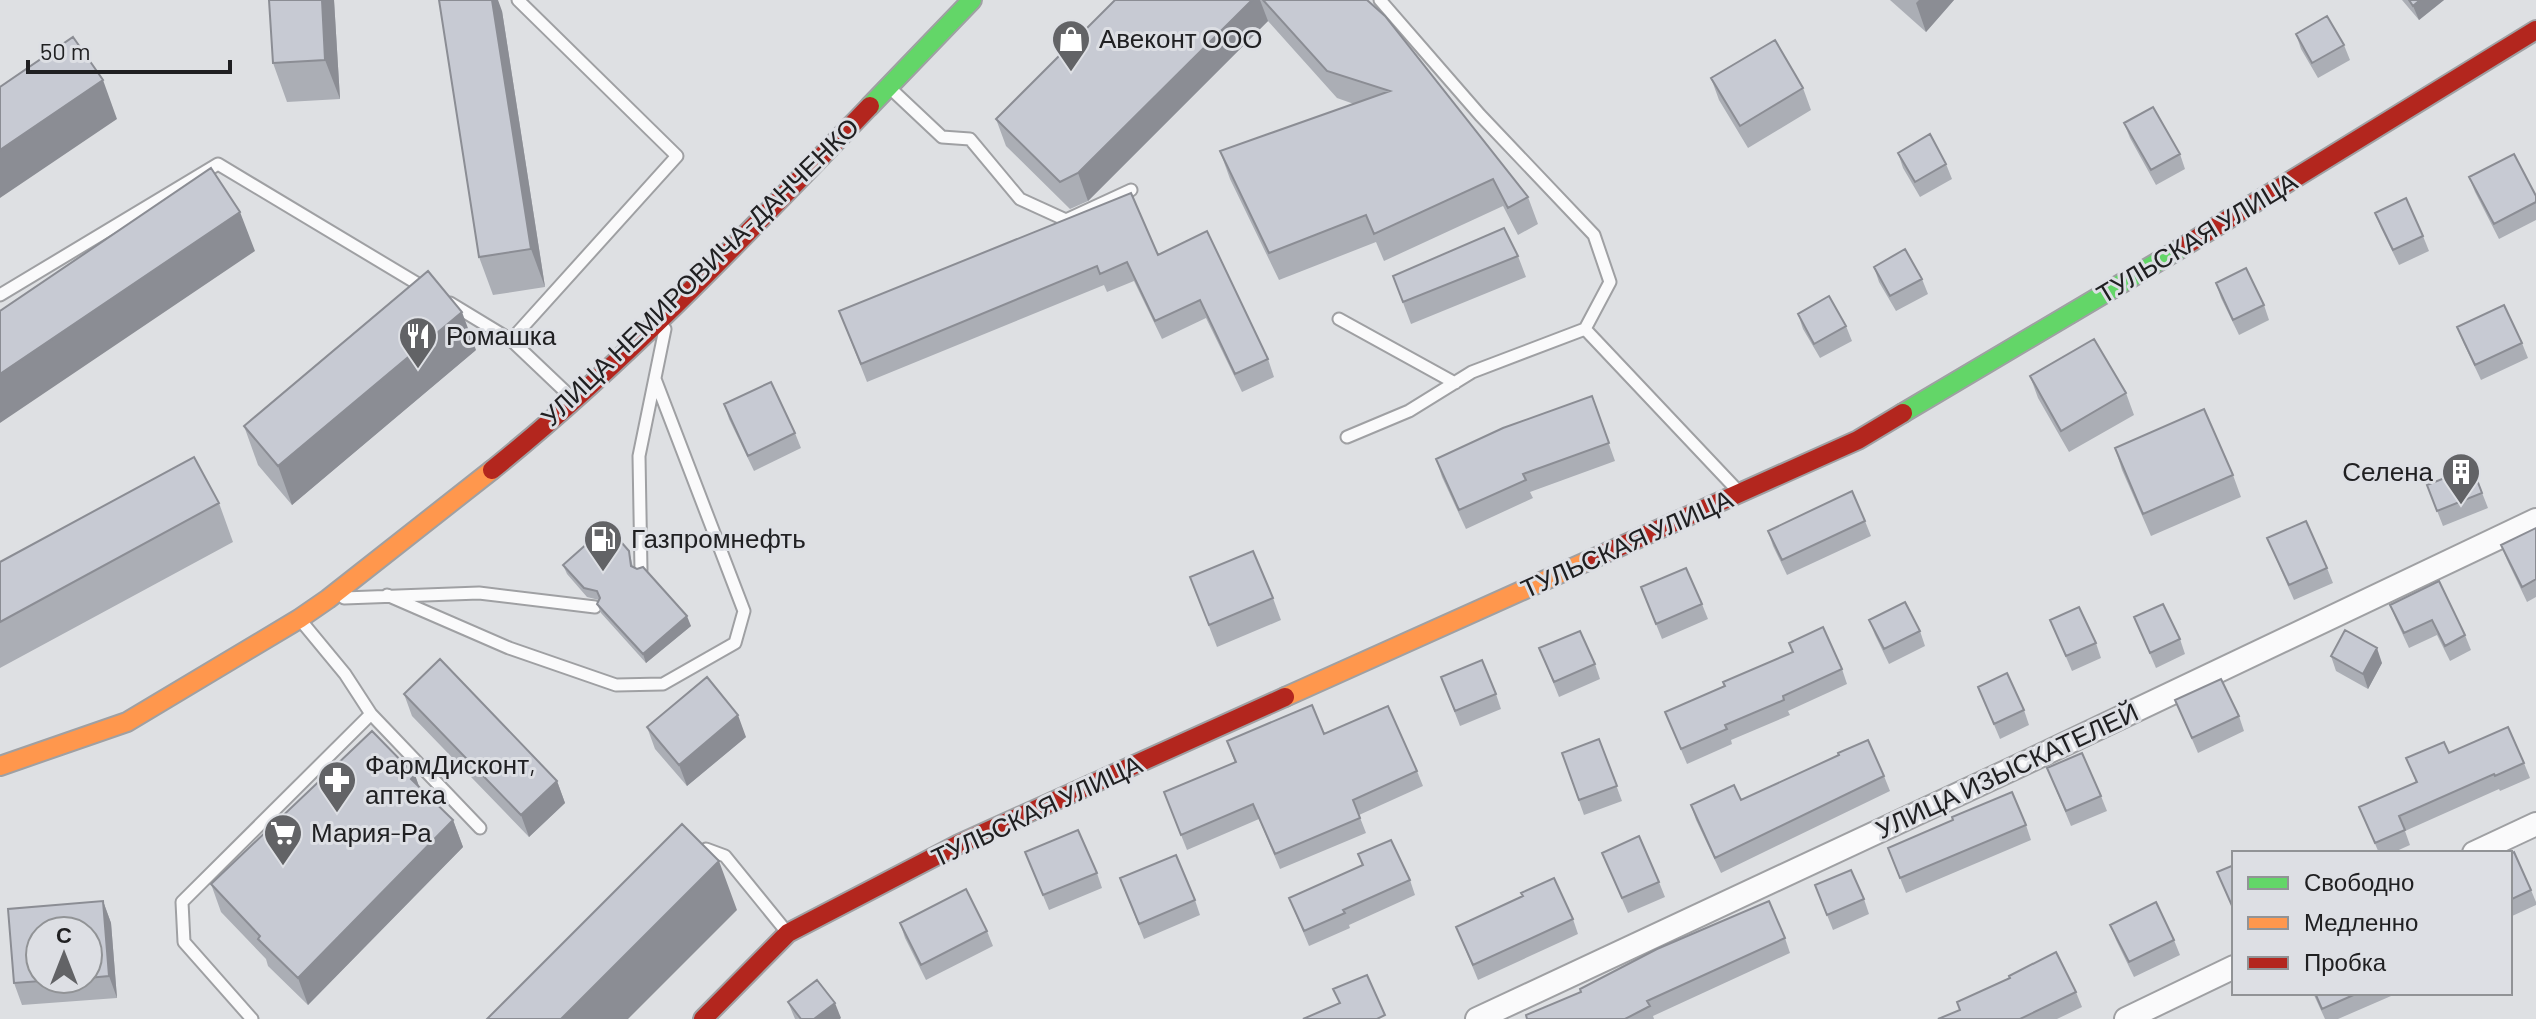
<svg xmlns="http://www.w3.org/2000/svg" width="2536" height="1019" viewBox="0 0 2536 1019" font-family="Barlow,sans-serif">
	<rect width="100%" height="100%" fill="#dee0e3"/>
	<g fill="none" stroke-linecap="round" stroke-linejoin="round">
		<g stroke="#9fa0a3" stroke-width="15">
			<path id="lane" d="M891,89L942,137L970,139L1020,199L1066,220L1131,190
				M0,295L218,164L428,290
				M450,303L511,340L571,397
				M1339,319L1455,383
				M1585,329L1739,492
				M511,340L677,156L518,0
				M1347,437L1409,411L1472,372L1585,329L1610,282L1594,235L1480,115L1380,0
				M641,570L639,456L665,329
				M387,595L509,648L616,685L663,684L735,643L744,611L655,379
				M344,598L479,593L595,607
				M302,622L345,674L371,714
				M699,856L706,849L725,856L786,931
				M252,1019L184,942L182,902L371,714L480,828"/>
		</g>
		<g stroke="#9fa0a3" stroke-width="26">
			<path id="street" d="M2474,853L2536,824
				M1477,1019L2025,763L2536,520
				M2126,1019L2234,967"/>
		</g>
		<g stroke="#9fa0a3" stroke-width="22">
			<path id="fast" d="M870,106L972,0
				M1903,413L2183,247"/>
		</g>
		<g stroke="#9fa0a3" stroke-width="22">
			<path id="slow" d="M1285,697L1590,560
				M0,766L127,722L299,619L328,599L492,470"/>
		</g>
		<g stroke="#9fa0a3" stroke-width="22">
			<path id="jam" d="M2183,247L2536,30
				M492,470C628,360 749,232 870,106
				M1590,560L1858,440L1903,413
				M703,1019L788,933L959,844L1285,697"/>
		</g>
		<use href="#lane" stroke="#fafafb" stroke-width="11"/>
		<use href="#street" stroke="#fafafb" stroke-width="22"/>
		<use href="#fast" stroke="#63d668" stroke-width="18"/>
		<use href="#slow" stroke="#ff974d" stroke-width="18"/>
		<use href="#jam" stroke="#b3261e" stroke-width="18"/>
	</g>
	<path fill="#abaeb5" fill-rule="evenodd" d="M269,0H334L340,99L287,102L273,63Z
		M1115,0H1367L1528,197L1538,224L1518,235L1503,206L1384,261L1376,242L1279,280L1230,179L1220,151L1354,104L1337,98L1268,21L1088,201L1070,209L1006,146L996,119Z
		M1890,0H1954L1926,32Z
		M2402,0H2444L2419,20Z
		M502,11L545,287L493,295L479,257Z
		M2296,34L2344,45L2350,60L2318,78L2301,49Z
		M1711,78L1803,88L1811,110L1748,148L1719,100Z
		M2124,123L2180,154L2185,169L2156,185L2130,138Z
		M1898,153L1946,164L1952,179L1920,197L1903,168Z
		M2469,177L2536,196V220L2499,239L2475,192Z
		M2375,213L2423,236L2429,251L2399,265L2381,228Z
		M1158,255L1268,359L1274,377L1242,392L1206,318L1162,339L1134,281L1107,292L1104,285L867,382L839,311Z
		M1518,256L1526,277L1411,324L1393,276Z
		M1874,267L1922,279L1928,294L1896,311L1879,282Z
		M2216,283L2264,305L2269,320L2239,335L2221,298Z
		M1798,314L1846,326L1852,341L1820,358L1803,329Z
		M2457,327L2522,343L2528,358L2481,380L2463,342Z
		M476,350L292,505L258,465L244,426Z
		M2030,376L2126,393L2134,415L2069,452L2038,398Z
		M1592,396L1615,461L1530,492L1533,498L1466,529L1442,477L1436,459Z
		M724,404L795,433L801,448L754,471L729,419Z
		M2115,448L2233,475L2241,497L2151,536L2122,470Z
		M2472,467L2488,508L2443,526L2427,485Z
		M219,503L233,542L0,668V562Z
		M1865,521L1871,536L1787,575L1773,546L1768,531Z
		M2536,528V597L2527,602L2507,560L2501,545Z
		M2267,538L2327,568L2333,583L2294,600Z
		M629,551L633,567L691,626L646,663L601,613L597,604L599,600L587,597L567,574L563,565Z
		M1190,577L1273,598L1281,620L1217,647Z
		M2439,581L2465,635L2471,650L2450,661L2437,635L2409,648L2396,620L2390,605Z
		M1641,587L1702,604L1708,619L1662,639Z
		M2134,617L2180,639L2185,654L2156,668Z
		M1869,620L1920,631L1925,646L1889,664L1875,635Z
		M2050,620L2096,643L2101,658L2072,671Z
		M1789,643L1842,669L1847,684L1788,711L1790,715L1731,740L1732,744L1687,764L1665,712L1725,686L1793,652Z
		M1539,648L1595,664L1600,679L1559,697Z
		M2331,656L2382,663L2368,689L2336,671Z
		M1441,677L1496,694L1501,709L1460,726Z
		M1978,687L2024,710L2029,725L2000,739Z
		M404,694L557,781L565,803L529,837L412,716Z
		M2175,700L2239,716L2244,731L2198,753Z
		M647,727L746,737L687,786L655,749Z
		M1324,734L1417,771L1423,786L1359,815L1366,833L1280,869L1259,819L1187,850L1164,792L1235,763L1227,741Z
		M1599,739L1622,801L1584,815L1562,753Z
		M2449,753L2524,763L2530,778L2500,791L2499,789L2405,831L2410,845L2392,853H2379L2359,807L2416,782L2406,758Z
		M2047,768L2101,796L2107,811L2071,826Z
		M415,775L419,787L453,820L463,847L308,1005L268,966L266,959L221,912L211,884Z
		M1884,776L1890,791L1721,873L1696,820L1691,805L1741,800Z
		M1953,820L2026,825L2031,840L1906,893L1888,848Z
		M1025,852L1097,873L1102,888L1049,910Z
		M1602,853L1659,882L1665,897L1628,913Z
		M1358,854L1410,880L1415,895L1349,925L1350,928L1309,946L1289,898L1362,866Z
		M2510,854L2531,890L2536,902V905L2510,917Z
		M1120,878L1195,900L1200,915L1144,939Z
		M1815,885L1864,899L1869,914L1833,930Z
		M103,901L111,923L117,998L22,1005L14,983ZM88,931V979H40Z
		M1573,919L1578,934L1478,980L1456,927Z
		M900,923L987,931L993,946L926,980L905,938Z
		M2110,925L2174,940L2180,955L2134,977L2116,940Z
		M1785,938L1790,953L1653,1016L1654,1019H1527Z
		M2076,992L2082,1007L2057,1019H1938Z
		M2313,993H2398L2338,1019H2325Z
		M788,1002L841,1018L795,1019Z"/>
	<path fill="#8b8d94" d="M322,0H334L340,99L325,60Z
		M492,0H498L502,11L545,287L531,249Z
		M1252,0H1260L1268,21L1088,201L1078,173Z
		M1919,0H1954L1926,32L1916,3Z
		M2420,0H2444L2419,20L2413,6Z
		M103,80L117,119L0,198V150Z
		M240,212L255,251L0,423V374Z
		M462,312L476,350L292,505L278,466Z
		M687,616L691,626L646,663L643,654Z
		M2377,648L2382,663L2368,689L2363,674Z
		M738,715L746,737L687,786L679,765Z
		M415,775L425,803L411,779Z
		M557,781L565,803L529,837L521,815Z
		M453,820L463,847L308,1005L298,978Z
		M719,861L737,910L628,1019H561Z
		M103,901L111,923L117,998L109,976Z
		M835,1003L841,1018L840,1019H814Z"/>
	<path fill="#c7cad3" stroke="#8b8d94" stroke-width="2" d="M269,0H322L325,60L273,63Z
		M439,0H492L531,249L479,257Z
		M1115,0H1252L1078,173L1060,182L996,119Z
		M1263,0H1367L1385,16L1528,197L1508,208L1493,179L1374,234L1366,215L1269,253L1220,151L1390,91L1327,71Z
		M2409,0H2420L2413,6Z
		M2327,16L2344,45L2312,63L2296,34Z
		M73,37L103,80L0,150V87Z
		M1775,40L1803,88L1740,126L1711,78Z
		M2153,107L2180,154L2151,170L2124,123Z
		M1930,134L1946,164L1915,182L1898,153Z
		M2514,154L2536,196V202L2494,224L2469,177Z
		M211,168L240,212L0,374V311Z
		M1131,193L1158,255L1207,231L1268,359L1235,374L1200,300L1155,321L1127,262L1100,274L1097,266L861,364L839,311Z
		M2406,198L2423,236L2393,250L2375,213Z
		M1504,228L1518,256L1403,302L1393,276Z
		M1905,249L1922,279L1890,296L1874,267Z
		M2246,268L2264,305L2233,320L2216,283Z
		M428,271L462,312L278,466L244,426Z
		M1829,296L1846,326L1814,344L1798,314Z
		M2504,305L2522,343L2475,365L2457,327Z
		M2094,339L2126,393L2061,431L2030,376Z
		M771,382L795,433L748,456L724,404Z
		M1592,396L1609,443L1523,474L1526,480L1459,510L1436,459L1503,428Z
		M2204,409L2233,475L2143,514L2115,448Z
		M194,457L219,503L0,622V562Z
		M2472,467L2482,493L2437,511L2427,485Z
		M1852,491L1865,521L1782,560L1768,531Z
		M2306,521L2327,568L2289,585L2267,538Z
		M607,526L629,551L631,566L637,569L643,567L687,616L643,654L597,604L600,598L597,591L584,588L563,565Z
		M2536,528V579L2522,587L2501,545Z
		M1253,551L1273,598L1209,625L1190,577Z
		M1686,568L1702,604L1656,624L1641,587Z
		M2439,581L2465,635L2445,646L2432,620L2404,633L2390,605Z
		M1905,602L1920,631L1884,649L1869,620Z
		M2163,604L2180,639L2150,653L2134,617Z
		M2079,607L2096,643L2066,656L2050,620Z
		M1823,627L1842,669L1783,696L1784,700L1725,725L1727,729L1681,749L1665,712L1725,686L1723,682L1793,652L1789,643Z
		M2345,630L2377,648L2363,674L2331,656Z
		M1580,631L1595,664L1554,682L1539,648Z
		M440,659L557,781L521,815L404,694Z
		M1482,660L1496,694L1455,711L1441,677Z
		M2007,673L2024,710L1994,724L1978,687Z
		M707,677L738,715L679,765L647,727Z
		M2221,679L2239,716L2192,738L2175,700Z
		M1312,705L1324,734L1388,706L1417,771L1353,800L1360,818L1275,854L1253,804L1181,835L1164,792L1236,762L1227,741Z
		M2508,727L2524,763L2495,776L2494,774L2399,816L2405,830L2375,843L2359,807L2417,782L2406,758L2444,742L2449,753Z
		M372,731L415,775L411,779L453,820L298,978L258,939L260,936L211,884Z
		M1599,739L1617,786L1579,800L1562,753Z
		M1868,740L1884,776L1715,858L1691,805L1734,785L1741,800L1839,755L1838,753Z
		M2082,753L2101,796L2066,811L2047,768Z
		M2012,792L2026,825L1900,878L1888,848L1953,820L1952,817Z
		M682,824L719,861L561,1019H487Z
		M1078,830L1097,873L1043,895L1025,852Z
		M1639,836L1659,882L1622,898L1602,853Z
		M1391,840L1410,880L1343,910L1345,913L1304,931L1289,898L1363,865L1358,854Z
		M2514,852L2531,890L2510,900V854Z
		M1176,855L1195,900L1139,924L1120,878Z
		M2234,865V908H2233L2217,872Z
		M1851,870L1864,899L1827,915L1815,885Z
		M1554,878L1573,919L1473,965L1456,927L1523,896L1521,893Z
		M966,889L987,931L921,965L900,923Z
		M103,901L109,976L88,978V931H40V979H69L14,983L8,909Z
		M1769,901L1785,938L1647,1001L1650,1006L1625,1019H1527L1526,1015L1581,992L1580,989L1657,949Z
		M2156,902L2174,940L2129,962L2110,925Z
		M2056,952L2076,992L2020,1019H1938L1960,1010L1957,1002L2010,978L2009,976Z
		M1367,975L1385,1015L1377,1019H1303L1340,1003L1333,989Z
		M817,980L835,1003L814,1019H801L788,1002Z
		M2315,993H2358L2322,1009Z"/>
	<defs>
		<g id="shop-pin" transform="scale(2)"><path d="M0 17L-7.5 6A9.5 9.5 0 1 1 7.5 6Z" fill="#626366" stroke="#dddfe4"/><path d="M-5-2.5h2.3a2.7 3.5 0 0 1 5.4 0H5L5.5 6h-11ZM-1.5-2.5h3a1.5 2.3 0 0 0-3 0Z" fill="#fff"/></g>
		<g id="restaurant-pin" transform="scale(2)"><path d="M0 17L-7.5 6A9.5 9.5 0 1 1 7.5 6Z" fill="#626366" stroke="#dddfe4"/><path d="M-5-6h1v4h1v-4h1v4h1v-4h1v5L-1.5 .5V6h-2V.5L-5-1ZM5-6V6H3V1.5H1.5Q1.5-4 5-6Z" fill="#fff"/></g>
		<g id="building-pin" transform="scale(2)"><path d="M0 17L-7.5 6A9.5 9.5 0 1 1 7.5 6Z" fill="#626366" stroke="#dddfe4"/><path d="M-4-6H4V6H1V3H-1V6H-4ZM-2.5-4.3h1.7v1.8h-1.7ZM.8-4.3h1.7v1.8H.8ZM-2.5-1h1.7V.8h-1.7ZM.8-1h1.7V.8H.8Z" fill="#fff"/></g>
		<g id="fuel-pin" transform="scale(2)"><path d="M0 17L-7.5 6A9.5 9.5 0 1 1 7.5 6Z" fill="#626366" stroke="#dddfe4"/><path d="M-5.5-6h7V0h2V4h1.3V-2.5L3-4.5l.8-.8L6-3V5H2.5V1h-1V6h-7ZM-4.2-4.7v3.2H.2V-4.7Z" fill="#fff"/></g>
		<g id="pharmacy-pin" transform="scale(2)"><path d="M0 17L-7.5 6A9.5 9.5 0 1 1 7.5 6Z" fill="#626366" stroke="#dddfe4"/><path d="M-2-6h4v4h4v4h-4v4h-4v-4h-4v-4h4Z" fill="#fff"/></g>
		<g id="supermarket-pin" transform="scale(2)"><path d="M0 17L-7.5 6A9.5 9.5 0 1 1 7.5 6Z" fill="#626366" stroke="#dddfe4"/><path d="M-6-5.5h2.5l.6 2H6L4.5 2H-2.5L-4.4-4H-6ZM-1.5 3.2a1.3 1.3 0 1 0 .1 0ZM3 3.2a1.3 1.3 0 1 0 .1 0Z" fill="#fff"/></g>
	</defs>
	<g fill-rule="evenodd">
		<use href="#shop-pin" x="1071" y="39"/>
		<use href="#restaurant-pin" x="418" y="336"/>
		<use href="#building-pin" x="2461" y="472"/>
		<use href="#fuel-pin" x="603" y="539"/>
		<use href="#pharmacy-pin" x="337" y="780"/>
		<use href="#supermarket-pin" x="283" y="833"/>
	</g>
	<g text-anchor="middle" stroke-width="6" stroke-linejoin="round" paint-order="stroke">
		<g font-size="26" fill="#202022" stroke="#dddfe4" text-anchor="start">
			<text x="1099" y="48">Авеконт ООО</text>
			<text x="446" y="345">Ромашка</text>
			<text x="2433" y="481" text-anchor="end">Селена</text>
			<text x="631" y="548">Газпромнефть</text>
			<text x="365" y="774">ФармДисконт,<tspan x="365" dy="30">аптека</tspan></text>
			<text x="311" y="842">Мария-Ра</text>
		</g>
		<g font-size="26" fill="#202022" stroke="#dddfe4">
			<text transform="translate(2197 238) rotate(-31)" y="9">ТУЛЬСКАЯ УЛИЦА</text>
			<text transform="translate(700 272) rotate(-44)" y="9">УЛИЦА НЕМИРОВИЧА-ДАНЧЕНКО</text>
			<text transform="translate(1627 544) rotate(-24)" y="9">ТУЛЬСКАЯ УЛИЦА</text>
			<text transform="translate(2007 771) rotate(-25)" y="9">УЛИЦА ИЗЫСКАТЕЛЕЙ</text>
			<text transform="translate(1037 811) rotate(-25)" y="9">ТУЛЬСКАЯ УЛИЦА</text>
		</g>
	</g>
	<rect x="2232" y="851" width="280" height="144" fill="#dddfe4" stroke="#919396" stroke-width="2"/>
	<rect x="2248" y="877" width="40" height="12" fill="#63d668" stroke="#919396" stroke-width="2"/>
	<text x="2304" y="891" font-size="24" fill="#202022">Свободно</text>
	<rect x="2248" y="917" width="40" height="12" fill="#ff974d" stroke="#919396" stroke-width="2"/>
	<text x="2304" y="931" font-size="24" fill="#202022">Медленно</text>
	<rect x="2248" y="957" width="40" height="12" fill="#b3261e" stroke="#919396" stroke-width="2"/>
	<text x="2304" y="971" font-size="24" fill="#202022">Пробка</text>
	<g transform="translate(64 955)"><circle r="38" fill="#dddfe4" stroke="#919396" stroke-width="2"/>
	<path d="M0-6L14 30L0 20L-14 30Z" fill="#626366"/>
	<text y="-12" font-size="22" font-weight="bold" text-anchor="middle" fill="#202022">С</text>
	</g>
	<path d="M28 60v12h202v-12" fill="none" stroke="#202022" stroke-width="4"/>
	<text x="40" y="60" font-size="24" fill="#202022" stroke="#dddfe4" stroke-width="6" paint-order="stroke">50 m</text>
</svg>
